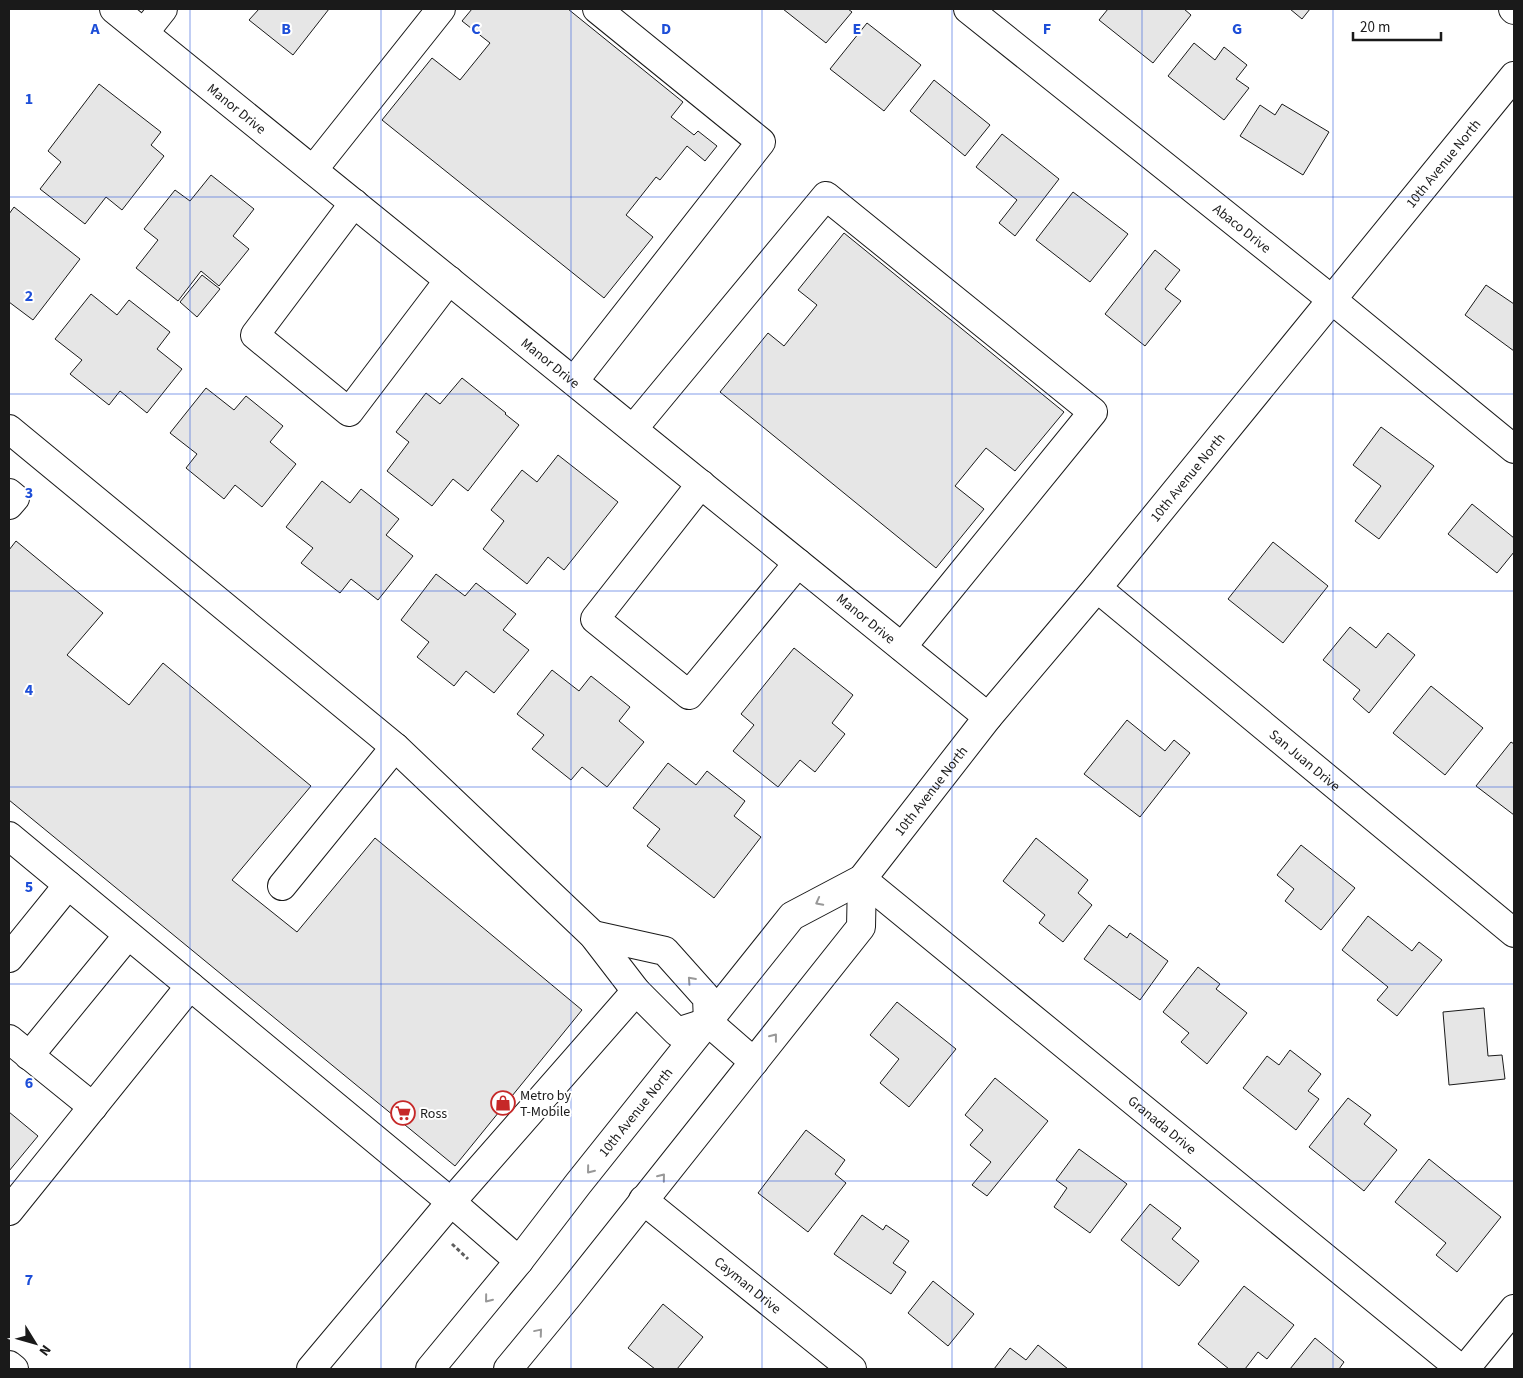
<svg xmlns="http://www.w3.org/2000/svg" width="1523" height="1378" viewBox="0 0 1523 1378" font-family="'Source Sans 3',sans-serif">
	<rect width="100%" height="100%" fill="#fff"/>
	<path fill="#e6e6e6" stroke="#1a1a1a" d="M259,9H329L293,55L249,20Z
		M472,9H568L683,102L671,117L694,135L698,131L717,146L705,161L687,146L660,180L656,177L626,215L653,237L604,298L382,120L432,58L460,80L490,43L462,21Z
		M783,9H848L852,12L826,43Z
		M1108,9H1184L1191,15L1153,63L1099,20Z
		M1290,9H1310L1302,19Z
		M867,23L921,65L884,111L830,69Z
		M1194,43L1215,60L1224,47L1247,65L1236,79L1249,88L1224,120L1168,76Z
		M934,80L990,125L965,156L910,111Z
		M99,84L161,132L151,145L164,156L122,210L106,197L85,224L40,189L61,162L48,151Z
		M1282,104L1329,132L1303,175L1240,136L1260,105L1275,115Z
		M1002,134L1059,179L1015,236L999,223L1017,200L976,167Z
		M211,175L254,209L233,236L249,249L219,286L201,271L178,301L136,268L158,240L144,229L175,190L190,201Z
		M1073,192L1128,234L1090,282L1036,240Z
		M14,207L80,259L33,320L9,302V214Z
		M844,233L1064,412L1015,471L986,448L955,486L984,509L936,568L720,392L768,333L784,346L817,305L798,290Z
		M1155,250L1180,270L1165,289L1181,301L1145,346L1105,314Z
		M202,275L220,289L197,317L180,302Z
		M1486,285L1514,304V351L1465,315Z
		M91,294L117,315L129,300L170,332L157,349L182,369L147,413L120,391L109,405L70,374L82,360L55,339Z
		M462,378L506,413L505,414L519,425L468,491L453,479L432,506L387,471L409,442L396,432L426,393L440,404Z
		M206,388L234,410L246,396L283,426L270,442L296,464L262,507L235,485L224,499L186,468L197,454L170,433Z
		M1381,427L1434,466L1379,539L1355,521L1381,486L1353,465Z
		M558,455L618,502L564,570L548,557L527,584L483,549L504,521L491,510L522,470L537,482Z
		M322,481L350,503L361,489L399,519L386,535L413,556L378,600L351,579L340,593L301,563L313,548L286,527Z
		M1472,504L1514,538V552L1497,573L1448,534Z
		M16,541L103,613L67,655L129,705L163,663L311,786L232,880L297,932L375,838L582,1010L455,1166L9,800V550Z
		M1273,542L1328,586L1283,643L1228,599Z
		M436,574L465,596L476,583L516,614L503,630L529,650L494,693L466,671L454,686L417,657L429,642L401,620Z
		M1350,627L1376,648L1388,633L1415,655L1369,713L1353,699L1360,690L1323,660Z
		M794,648L853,695L832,723L845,734L815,772L800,760L778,787L733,751L754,725L741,714Z
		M552,670L579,691L591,676L630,707L619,721L644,742L607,787L582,767L571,780L532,749L544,735L517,714Z
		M1431,686L1483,728L1445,775L1393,733Z
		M1127,720L1165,751L1174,740L1190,753L1140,817L1084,774Z
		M1511,742L1514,744V815L1476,786Z
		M668,763L696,785L707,771L745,801L734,816L761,837L714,898L647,846L660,829L633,808Z
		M1036,838L1088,880L1078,893L1092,905L1063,942L1039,923L1045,915L1003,881Z
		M1301,845L1355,888L1321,930L1285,901L1294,889L1277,875Z
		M1368,916L1412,951L1419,942L1442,960L1397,1016L1377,1000L1388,987L1342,950Z
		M1109,925L1127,938L1130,933L1168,961L1140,1000L1084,959Z
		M1198,967L1220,984L1216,989L1247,1013L1207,1064L1181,1042L1189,1033L1163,1012Z
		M897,1002L956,1049L909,1107L880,1083L899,1059L870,1035Z
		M1484,1008L1488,1056L1502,1055L1505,1079L1449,1085L1443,1012Z
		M1290,1050L1321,1074L1308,1091L1319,1099L1296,1130L1243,1088L1267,1056L1279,1065Z
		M995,1078L1048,1121L987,1196L972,1185L991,1162L970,1145L983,1130L965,1115Z
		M1348,1098L1371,1115L1364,1124L1397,1150L1364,1191L1309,1147Z
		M9,1112L38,1136L9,1171Z
		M806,1130L845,1160L835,1174L846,1183L808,1232L758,1193Z
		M1079,1149L1127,1184L1090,1233L1054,1207L1067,1188L1056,1180Z
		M1429,1159L1501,1217L1457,1272L1436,1255L1446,1243L1395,1202Z
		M1150,1204L1181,1228L1172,1239L1199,1261L1179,1286L1121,1240Z
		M862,1215L883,1230L886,1225L909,1241L893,1263L906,1272L891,1294L834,1254Z
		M933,1281L974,1314L948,1346L908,1313Z
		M1244,1286L1294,1325L1267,1359L1258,1352L1245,1369H1229L1198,1344Z
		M663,1304L703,1337L677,1369H655L628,1348Z
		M1315,1338L1344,1362L1339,1369H1290Z
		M1038,1345L1068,1369H994L1010,1348L1026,1360Z"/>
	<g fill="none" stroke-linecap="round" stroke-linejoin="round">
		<g stroke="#1a1a1a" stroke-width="30">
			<g id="minor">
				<path id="s1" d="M114,9L988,717"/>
				<path id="s2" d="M968,9L1331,299L1514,449"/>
				<path d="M1513,9L1514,10"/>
				<path d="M144,33L163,9"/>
				<path d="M313,170L441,9"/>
				<path d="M354,203L255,335L349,412L449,280"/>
				<path d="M574,381L761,142L597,9"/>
				<path d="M9,429L395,747L593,935L636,991L677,1032L708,1022"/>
				<path d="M633,429L826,196L1093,412L902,647"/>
				<path d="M701,484L595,619L689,695L798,563"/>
				<path d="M9,493L15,498L9,505"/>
				<path id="s3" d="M1097,588L1514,933"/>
				<path d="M9,836L451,1202L519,1261"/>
				<path id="s4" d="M862,879L1461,1369"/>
				<path d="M282,886L395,747"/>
				<path d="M593,935L665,951L707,998L708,1022L754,1062"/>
				<path d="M9,958L68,885"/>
				<path d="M9,1039L93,1107"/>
				<path d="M29,1056L128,935"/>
				<path id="s5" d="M643,1200L852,1369"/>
				<path d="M9,1211L190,986"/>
				<path d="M9,1365L14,1369"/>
				<path d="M311,1369L451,1202L636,991"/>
				<path id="s6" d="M430,1369L519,1261L578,1184L792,916L862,879L988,717L1097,588L1514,76"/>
				<path d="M508,1369L568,1296L861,927L862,879"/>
				<path d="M1465,1369L1514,1309"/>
			</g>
		</g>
		<path stroke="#5f5f5f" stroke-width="3" stroke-dasharray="4 2.5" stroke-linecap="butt" d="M452,1244L468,1259"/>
		<use href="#minor" stroke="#fff" stroke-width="28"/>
	</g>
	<defs><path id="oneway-chevron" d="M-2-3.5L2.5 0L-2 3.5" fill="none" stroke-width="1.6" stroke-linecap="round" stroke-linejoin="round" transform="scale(1.25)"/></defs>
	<g stroke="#989898">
		<use href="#oneway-chevron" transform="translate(819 902) rotate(152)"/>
		<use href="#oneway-chevron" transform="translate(691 980) rotate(-132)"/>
		<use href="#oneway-chevron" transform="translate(774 1037) rotate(-52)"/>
		<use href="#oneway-chevron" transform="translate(590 1170) rotate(129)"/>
		<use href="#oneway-chevron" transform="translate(662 1177) rotate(-51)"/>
		<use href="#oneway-chevron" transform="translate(488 1299) rotate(129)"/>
		<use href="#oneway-chevron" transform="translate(539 1332) rotate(-50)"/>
	</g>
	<path fill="none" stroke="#1d4ed8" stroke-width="1" stroke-opacity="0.55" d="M190,9V1369M381,9V1369M571,9V1369M762,9V1369M952,9V1369M1142,9V1369M1333,9V1369M9,197H1514M9,394H1514M9,591H1514M9,787H1514M9,984H1514M9,1181H1514"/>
	<defs>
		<g id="shop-ring" transform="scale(1.25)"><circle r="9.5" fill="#fff" stroke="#c62828" stroke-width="1.5"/><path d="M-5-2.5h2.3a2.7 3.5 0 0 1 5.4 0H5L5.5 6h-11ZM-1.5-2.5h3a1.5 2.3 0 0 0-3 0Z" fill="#c62828"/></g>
		<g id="supermarket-ring" transform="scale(1.25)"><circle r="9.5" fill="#fff" stroke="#c62828" stroke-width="1.5"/><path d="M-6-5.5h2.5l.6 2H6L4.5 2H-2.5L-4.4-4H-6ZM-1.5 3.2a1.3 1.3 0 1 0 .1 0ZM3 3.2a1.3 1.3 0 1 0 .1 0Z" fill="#c62828"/></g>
	</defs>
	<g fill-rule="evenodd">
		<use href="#shop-ring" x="503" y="1103"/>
		<use href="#supermarket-ring" x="403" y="1113"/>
	</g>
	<g text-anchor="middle" stroke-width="4" stroke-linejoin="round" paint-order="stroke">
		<g font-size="14" fill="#1a1a1a" stroke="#fff">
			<text dy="5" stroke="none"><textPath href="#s1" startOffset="158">Manor Drive</textPath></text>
			<text dy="5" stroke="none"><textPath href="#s6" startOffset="1581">10th Avenue North</textPath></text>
			<text dy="5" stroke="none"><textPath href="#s2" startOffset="351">Abaco Drive</textPath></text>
			<text dy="5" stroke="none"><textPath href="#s1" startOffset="562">Manor Drive</textPath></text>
			<text dy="5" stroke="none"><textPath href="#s6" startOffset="1176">10th Avenue North</textPath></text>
			<text dy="5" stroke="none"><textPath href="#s1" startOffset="968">Manor Drive</textPath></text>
			<text dy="5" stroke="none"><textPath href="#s3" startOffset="270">San Juan Drive</textPath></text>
			<text dy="5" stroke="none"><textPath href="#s6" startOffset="771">10th Avenue North</textPath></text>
			<text dy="5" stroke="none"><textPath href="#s6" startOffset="329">10th Avenue North</textPath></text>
			<text dy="5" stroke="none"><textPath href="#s4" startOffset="388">Granada Drive</textPath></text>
			<text dy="5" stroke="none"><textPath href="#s5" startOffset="135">Cayman Drive</textPath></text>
		</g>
		<g font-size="14" fill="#1a1a1a" stroke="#fff" text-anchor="start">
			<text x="520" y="1100">Metro by<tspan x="520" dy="16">T-Mobile</tspan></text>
			<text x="420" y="1118">Ross</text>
		</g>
	</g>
	<g font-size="16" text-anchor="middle" font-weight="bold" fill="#1d4ed8" stroke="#fff" stroke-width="4" stroke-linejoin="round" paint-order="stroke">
		<text x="95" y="34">A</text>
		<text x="286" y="34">B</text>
		<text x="476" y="34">C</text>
		<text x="666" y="34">D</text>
		<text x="857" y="34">E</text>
		<text x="1047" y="34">F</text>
		<text x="1237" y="34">G</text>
		<text x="29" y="104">1</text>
		<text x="29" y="301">2</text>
		<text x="29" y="498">3</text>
		<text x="29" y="695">4</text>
		<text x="29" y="892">5</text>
		<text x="29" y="1088">6</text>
		<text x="29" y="1285">7</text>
	</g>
	<rect width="1523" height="1378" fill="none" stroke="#1a1a1a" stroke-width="20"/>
	<g transform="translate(35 1343) rotate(127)" stroke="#ffffff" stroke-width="4" paint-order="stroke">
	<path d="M0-4L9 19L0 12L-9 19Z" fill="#1a1a1a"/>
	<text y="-8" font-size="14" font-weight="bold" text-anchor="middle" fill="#1a1a1a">N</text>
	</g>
	<path d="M1353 32v8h88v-8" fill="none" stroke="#1a1a1a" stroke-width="2.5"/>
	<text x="1360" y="32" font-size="15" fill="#1a1a1a" stroke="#ffffff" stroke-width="4" paint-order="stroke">20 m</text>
</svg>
